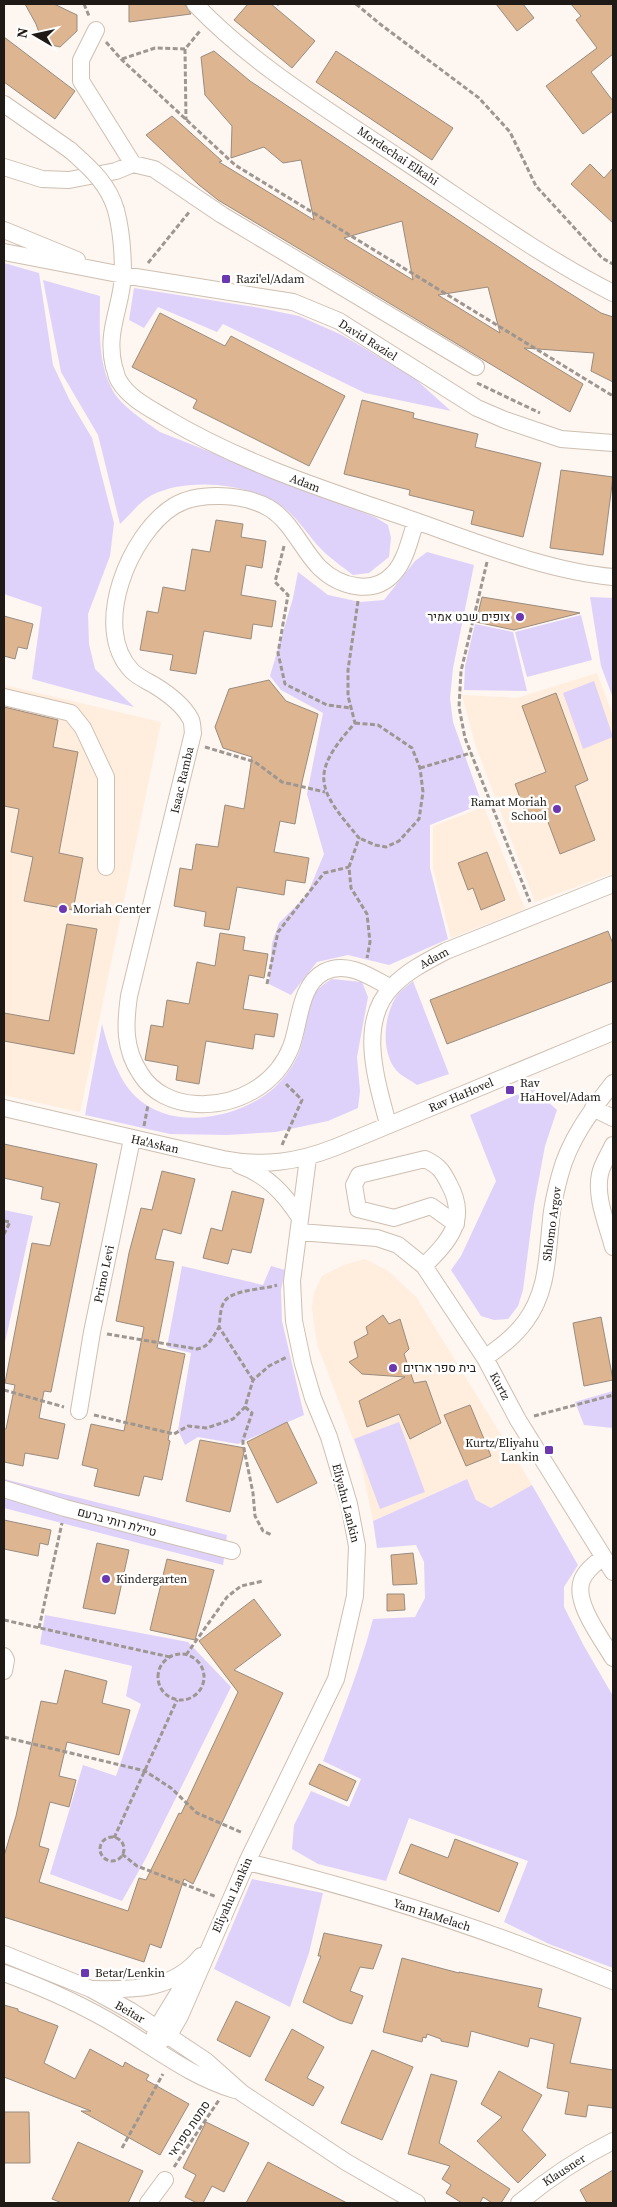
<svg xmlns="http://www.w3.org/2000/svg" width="617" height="2207" viewBox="0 0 617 2207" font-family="'Source Serif 4',Heebo,serif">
	<rect width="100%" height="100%" fill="#fdf6f1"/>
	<path fill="#ffeddd" d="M597,673L613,716V873L535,902L475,744L462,695L517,698Z
		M4,685L161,722L80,1112L4,1095Z
		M484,807L525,909L451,938L433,868V826Z
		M365,1259L388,1271L416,1297L532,1485L491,1508L476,1500L466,1479L373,1521L359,1454L317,1344L312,1308L314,1293L322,1276L344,1265Z"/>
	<path fill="#dfd2fa" d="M4,263L39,273L53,365L70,401L92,438L114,523L110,556L88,614L89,644L95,669L134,707L32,679L42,607L4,594Z
		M43,280L100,296C100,328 97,362 113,391C122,407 146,422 160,432L375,517L388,525L391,538L389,557L369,573L353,575C344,568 334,561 325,553C312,541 303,525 290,513C259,483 189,476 152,495C140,501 130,515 120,524L98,435L61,372Z
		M134,288L260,308L299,316L342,335L413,377L451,411L365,393L223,324L217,332L158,307L144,328L129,320Z
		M427,552L474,565L453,668L450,698L453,722L482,804L430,825V868L448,939L389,965L348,955L317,962L291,995L269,984L272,943L279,923L307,895L324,854L307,794L323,713L281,690L270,676L293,598L298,572L328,595L360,602L384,600L415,561Z
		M590,597L613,598V698L601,666Z
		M581,615L592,660L527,677L515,632Z
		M475,624L513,632L527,691L464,690L465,666Z
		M594,681L613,737L583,749L563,693Z
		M332,979L362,982L368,997L357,1057L360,1091L358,1108L328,1121L276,1132L227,1135L170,1134L85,1115L102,1024C108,1047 117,1078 135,1096C171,1132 239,1119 274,1088C281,1082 290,1070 295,1061C312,1032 297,997 332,979Z
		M413,981L449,1074L417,1085C412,1081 405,1078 400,1074C380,1057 383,1017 396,997C400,991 407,986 413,981Z
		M535,1090L557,1110L545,1146L534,1205L523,1290L518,1306L508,1319L494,1320L481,1316L451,1270L461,1256L496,1181L470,1115L525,1091Z
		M4,1210L33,1216L4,1347Z
		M182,1266L263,1285L271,1266L285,1270L281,1290L282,1321L304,1415L238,1444L198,1437L185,1445L178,1430L191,1353L167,1347Z
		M613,1391V1428L584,1425L575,1402Z
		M399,1422L425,1492L380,1509L354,1439Z
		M4,1479L227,1535L223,1565L4,1508Z
		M467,1479L476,1500L491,1508L532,1485L578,1565L564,1587V1607L584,1646L613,1696V1968L549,1944L504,1922L528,1861L409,1818L386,1881L318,1864L292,1849L294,1825L311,1791L349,1807L361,1779L323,1761C342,1714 360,1668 373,1619L415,1617L425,1598L424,1562L416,1545L377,1548L373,1521Z
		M45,1615L188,1642L231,1687L146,1858L122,1901L50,1874L83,1765L116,1776L141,1704L126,1696L132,1666L40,1644Z
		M252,1879L323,1893L309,1953L290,2007L214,1969Z"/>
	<path fill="#ddb691" stroke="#998b7e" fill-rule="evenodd" d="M25,4H54L77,15V31L60,47L43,43L36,24Z
		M129,4H185L191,14L129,22Z
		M248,4H271L315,41L292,68L234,20Z
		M496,4H523L534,18L517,31Z
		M571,4H613V54L591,72L613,101V111L583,134L546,86L597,48L576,20L581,16Z
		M4,37L75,91L55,119L4,82Z
		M214,51L250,81L530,268L601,313L613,317V382L591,371L594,353L524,348L583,384L570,412L218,200L199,185L146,135L172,116L222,161L219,162L314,220L301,160L283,163L264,147L231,158L232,126L205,95L201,57ZM402,221L413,280L344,238ZM488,287L500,333L438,295Z
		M336,51L453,128L432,160L316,82Z
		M590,164L604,178L613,168V223L571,184Z
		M160,313L225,346L231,336L345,396L309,466L193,408L197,400L132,367Z
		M362,400L414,413L413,418L478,434L475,447L541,463L523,537L471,524L474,511L409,495L410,490L344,474Z
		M561,470L613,477L603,555L550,548Z
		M216,520L243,524L241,537L266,541L262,568L246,565L241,595L276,601L272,627L253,624L251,639L204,631L196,674L170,670L173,655L140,650L147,611L158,613L163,587L185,591L192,549L210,552Z
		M482,597L580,613L514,630L476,622Z
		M4,616L33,624L27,649L18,647L15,659L4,656Z
		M269,680L286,701L318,714L302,782L295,824L280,821L274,852L309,858L305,883L286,880L284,895L237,887L229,930L204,926L206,912L174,906L180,868L192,870L196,844L218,847L225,805L244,809L252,757L223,748L215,727L229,689Z
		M556,693L588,780L575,786L595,840L560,854L545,814L528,820L515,784L546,772L522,706Z
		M4,707L58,720L53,747L78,752L59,853L83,858L73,910L24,901L33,857L11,852L19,809L4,806Z
		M487,852L505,900L481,910L473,888L468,890L458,863Z
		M67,924L97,929L74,1054L4,1041V1013L49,1021Z
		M608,931L613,944V981L447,1044L430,1000Z
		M220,933L245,937L243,950L268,954L264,978L249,975L243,1009L278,1014L274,1037L255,1034L253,1049L206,1041L199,1084L176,1080L178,1066L145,1060L151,1025L163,1027L167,1000L189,1004L197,962L215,966Z
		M4,1144L97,1164L51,1392L44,1391L39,1418L65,1424L58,1459L25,1453L23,1466L4,1462V1429H6L15,1385L5,1383L32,1243L50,1246L60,1203L41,1199L43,1187L4,1178Z
		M162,1171L195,1179L181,1234L163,1229L155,1259L174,1262L157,1348L185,1354L168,1440L170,1441L162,1480L144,1476L139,1496L94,1486L98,1469L82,1465L91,1424L124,1431L144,1327L116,1321L129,1253L141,1208L152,1210Z
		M232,1191L264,1199L251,1253L232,1249L228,1264L203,1258L211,1228L222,1231Z
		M383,1315L389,1324L400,1319L409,1349L404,1354L414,1383L426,1381L441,1423L410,1439L399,1414L367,1427L359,1401L405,1377L362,1374L349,1362L358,1357L354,1342L368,1334L366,1327Z
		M601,1317L613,1380L584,1386L573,1323Z
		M470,1405L491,1456L466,1466L444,1415Z
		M287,1422L317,1483L277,1503L247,1442Z
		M200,1440L245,1448L230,1512L186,1501Z
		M4,1520L51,1530L48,1545L40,1543L38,1556L4,1549Z
		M97,1543L129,1550L115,1614L83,1608Z
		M413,1553L417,1584L393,1585L391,1555Z
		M167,1559L214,1570L195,1640L150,1630Z
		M387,1594H404L405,1610L387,1611Z
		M254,1599L281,1635L234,1670L283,1693L193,1884L184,1879L161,1948L150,1944L144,1962L4,1917V1856L16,1816L41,1701L57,1704L65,1670L107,1681L102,1703L130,1710L119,1755L67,1742L59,1776L76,1780L69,1807L50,1802L39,1846L49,1849L39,1882L128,1911L139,1878L146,1880L179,1813L181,1814L238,1692L199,1641Z
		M319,1764L356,1781L347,1801L309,1784Z
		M455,1839L518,1863L499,1912L399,1873L411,1844L448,1858Z
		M324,1933L382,1945L373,1969L360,1967L350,1991L363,1996L352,2024L339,2020L303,2002L321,1956H318Z
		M402,1958L459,1973V1972L542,1989L538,2007L581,2018L570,2063L613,2070V2108L588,2105L586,2117L565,2114L569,2092L547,2088L554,2044L530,2038L528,2047L471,2031L468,2047L441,2041V2039L427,2034L426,2038L423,2037L422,2042L383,2032Z
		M236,2001L270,2017L250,2057L217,2040Z
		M4,2005L18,2009V2011L58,2026L44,2063L75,2079L90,2049L123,2067L125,2062L135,2068L149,2075L146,2080L189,2104L160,2155L81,2111H91L4,2077Z
		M292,2029L324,2047L307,2078L324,2087L313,2106L265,2080Z
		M372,2050L413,2067L382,2140L341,2123Z
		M499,2071L542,2095L522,2130L546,2155L518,2183L477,2141L502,2117L481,2104Z
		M431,2074L457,2081L439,2143L510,2189L501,2203H492L483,2197L480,2203H462L446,2193L451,2185L442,2179L450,2166L408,2154Z
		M4,2112H29L30,2163H4Z
		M206,2122L249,2143L224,2192L212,2186L203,2203H197L185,2197L196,2175L183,2168Z
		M78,2142L143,2171L128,2203H62L52,2199Z
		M268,2162L308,2183L347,2203H246Z
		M613,2170V2203H587L580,2190Z"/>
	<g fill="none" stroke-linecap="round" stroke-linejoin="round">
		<g stroke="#cebfb1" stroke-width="18">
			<path id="minor" d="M195,4C255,67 332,112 404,161C472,206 540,256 613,293
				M96,30L81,60V81L133,164
				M4,104L70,150
				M4,167L42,179L69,180L116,171L133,164L154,169L222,215L476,367
				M116,210C121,229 123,253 123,274C122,307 105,331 114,367C116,371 116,377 119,381C129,398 149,408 166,418C243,464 329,491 413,520C476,542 547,571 613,577
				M4,230L77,260
				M4,252L123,275L293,302L339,321L477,408L505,420L561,439L613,443
				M4,697L71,713L83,728L106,777V867
				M391,988C371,977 347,960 324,972C299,985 300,1024 291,1047C276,1085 237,1106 197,1104C174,1103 152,1093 140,1073C124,1049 125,1024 129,996L193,733C192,728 193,722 190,718C183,705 167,693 154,685C147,681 138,677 132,671C90,628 130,533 174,506C199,491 245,494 269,508C292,522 302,550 320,568C340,587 374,596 394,573C406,560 410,538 416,521
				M4,1108L223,1159C263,1167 298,1162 336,1147L613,1032
				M593,1108L613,1118
				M388,1124C377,1082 357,1023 392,987C407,971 427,961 446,951L613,884
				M613,1145C609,1154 602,1164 600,1174C595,1197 607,1224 613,1247
				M239,1165C267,1175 284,1193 300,1218
				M299,1232L377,1238L398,1245L424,1266L485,1358L518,1420L613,1572
				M424,1266C449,1241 469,1220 449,1184C442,1170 439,1166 425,1159L359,1175L354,1185L358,1209L394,1218L431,1206L456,1224
				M485,1358C500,1347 514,1337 525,1322C548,1292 547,1256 551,1220C552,1205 556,1190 560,1175C569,1140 591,1111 613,1083
				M79,1411L92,1332L132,1139
				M4,1489L65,1508L232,1551
				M603,1557C596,1563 586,1570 582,1580C573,1602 602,1639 613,1658
				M4,1656L6,1660L4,1671
				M247,1862C372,1891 494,1932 613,1981
				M4,1954L91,1989L131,2011L206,2061L242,2093L346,2162L417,2203
				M4,1973C45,1988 83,2005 121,2028C159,2051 192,2077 235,2090
				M94,1989C135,1990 174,1990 201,1956
				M154,2038L157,2028L187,1979
				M152,2047L169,2035L180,2016L247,1862L336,1679L355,1596L357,1546L349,1504L329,1437L313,1398L303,1364L294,1321L292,1281L308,1158
				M148,2203L165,2180
				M519,2203C548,2179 579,2158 613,2141"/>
		</g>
		<path stroke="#9d9691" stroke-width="3" stroke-dasharray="5 2.5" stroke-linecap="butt" d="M84,4L89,16
			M277,4H279
			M356,4L380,24L479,98L510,132L536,186L602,258L613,264
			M106,42L121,59L235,165L613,396
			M185,49L186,120
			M122,59L155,48L185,49L200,31
			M148,263L190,211
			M477,383L540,413
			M284,546L275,582L288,595L278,653L285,684L327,705L351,708
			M487,562L461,671L459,707L465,738L530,902
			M358,601L348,670V696L355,723C308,775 318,789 359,838L349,867L351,888L367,914L370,942L367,958
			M355,723L378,725L412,748L420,768L423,792L419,819L399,841L386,847L375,845L359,838
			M205,747L255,762L282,782L325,792
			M420,768L471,753
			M267,984L278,932L324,873L349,867
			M144,1126L148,1105
			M282,1145L302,1100L286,1084
			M4,1221L10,1222L4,1234
			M107,1334L197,1349C209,1347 213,1337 219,1327
			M253,1380L219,1327C220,1320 220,1311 223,1304C229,1289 263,1290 277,1285
			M4,1390L64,1407
			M245,1407L252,1413L243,1440V1444L253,1493L255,1516L263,1531L272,1535
			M94,1415L174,1434L188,1426L207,1428L233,1419L245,1407L253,1380L269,1366L287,1357
			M534,1416L613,1395
			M4,1620L170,1657
			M39,1628L62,1523
			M158 1677a23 23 0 1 1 46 0a23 23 0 1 1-46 0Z
			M186,1655L227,1597L241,1586L263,1581
			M4,1737L145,1771L171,1788L197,1813L243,1833
			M100 1849a12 12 0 1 1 24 0a12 12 0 1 1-24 0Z
			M114,1838L177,1700
			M122,1854L137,1866L217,1897
			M122,2148L163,2074
			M174,2167L219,2100"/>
		<use href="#minor" stroke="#fff" stroke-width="16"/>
		<g stroke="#cebfb1" stroke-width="18" stroke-linecap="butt">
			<path id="minor-bridge" d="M70,150C90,168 108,183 116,210"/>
		</g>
		<use href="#minor-bridge" stroke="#fff" stroke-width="16"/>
	</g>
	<g fill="#6c38af" stroke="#fff" stroke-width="2">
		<rect x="221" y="274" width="10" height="10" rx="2.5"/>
		<circle cx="520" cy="617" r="5"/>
		<circle cx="557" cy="809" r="5"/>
		<circle cx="63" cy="909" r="5"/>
		<rect x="505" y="1085" width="10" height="10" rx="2.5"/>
		<circle cx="393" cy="1368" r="5"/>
		<rect x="544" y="1445" width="10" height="10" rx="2.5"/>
		<circle cx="106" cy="1579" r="5"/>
		<rect x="80" y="1968" width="10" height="10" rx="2.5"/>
	</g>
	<g text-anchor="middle" stroke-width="5" stroke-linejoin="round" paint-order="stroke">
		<g font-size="12" fill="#1f1a15" stroke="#fff">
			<text transform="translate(398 156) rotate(34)" y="4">Mordechai Elkahi</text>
			<text transform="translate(368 340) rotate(32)" y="4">David Raziel</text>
			<text transform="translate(305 483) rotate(21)" y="4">Adam</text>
			<text transform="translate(182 780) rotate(-77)" y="4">Isaac Ramba</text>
			<text transform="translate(434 958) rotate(-29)" y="4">Adam</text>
			<text transform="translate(461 1095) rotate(-23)" y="4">Rav HaHovel</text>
			<text transform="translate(155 1144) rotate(13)" y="4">Ha'Askan</text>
			<text transform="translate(552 1224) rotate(-82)" y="4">Shlomo Argov</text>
			<text transform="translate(104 1274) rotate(-78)" y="4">Primo Levi</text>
			<text transform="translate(500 1386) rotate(62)" y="4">Kurtz</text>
			<text transform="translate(346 1503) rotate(76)" y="4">Eliyahu Lankin</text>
			<text transform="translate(117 1522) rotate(15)" y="4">טיילת רותי ברעם</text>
			<text transform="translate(232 1895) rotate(-66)" y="4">Eliyahu Lankin</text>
			<text transform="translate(432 1915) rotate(18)" y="4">Yam HaMelach</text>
			<text transform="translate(130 2012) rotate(30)" y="4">Beitar</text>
			<text transform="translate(189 2129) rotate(-56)" y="4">סמטת ספראי</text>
			<text transform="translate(564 2170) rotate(-33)" y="4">Klausner</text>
		</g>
		<g font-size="12" fill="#1f1a15" stroke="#fff" text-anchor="start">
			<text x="236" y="283">Razi'el/Adam</text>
			<text x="510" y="621" text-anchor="end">צופים שבט אמיר</text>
			<text x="547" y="806" text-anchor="end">Ramat Moriah<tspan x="547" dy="14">School</tspan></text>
			<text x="73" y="913">Moriah Center</text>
			<text x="520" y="1087">Rav<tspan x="520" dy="14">HaHovel/Adam</tspan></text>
			<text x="403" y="1372">בית ספר ארזים</text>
			<text x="539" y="1447" text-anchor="end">Kurtz/Eliyahu<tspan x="539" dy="14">Lankin</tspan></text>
			<text x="116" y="1583">Kindergarten</text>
			<text x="95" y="1977">Betar/Lenkin</text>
		</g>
	</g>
	<rect width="617" height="2207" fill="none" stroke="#1f1a15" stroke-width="10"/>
	<g transform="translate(35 35) rotate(279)" stroke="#ffffff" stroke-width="4" paint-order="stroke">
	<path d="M0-4L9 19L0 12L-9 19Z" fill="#1f1a15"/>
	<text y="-8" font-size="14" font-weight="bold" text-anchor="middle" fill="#1f1a15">N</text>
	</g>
</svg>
